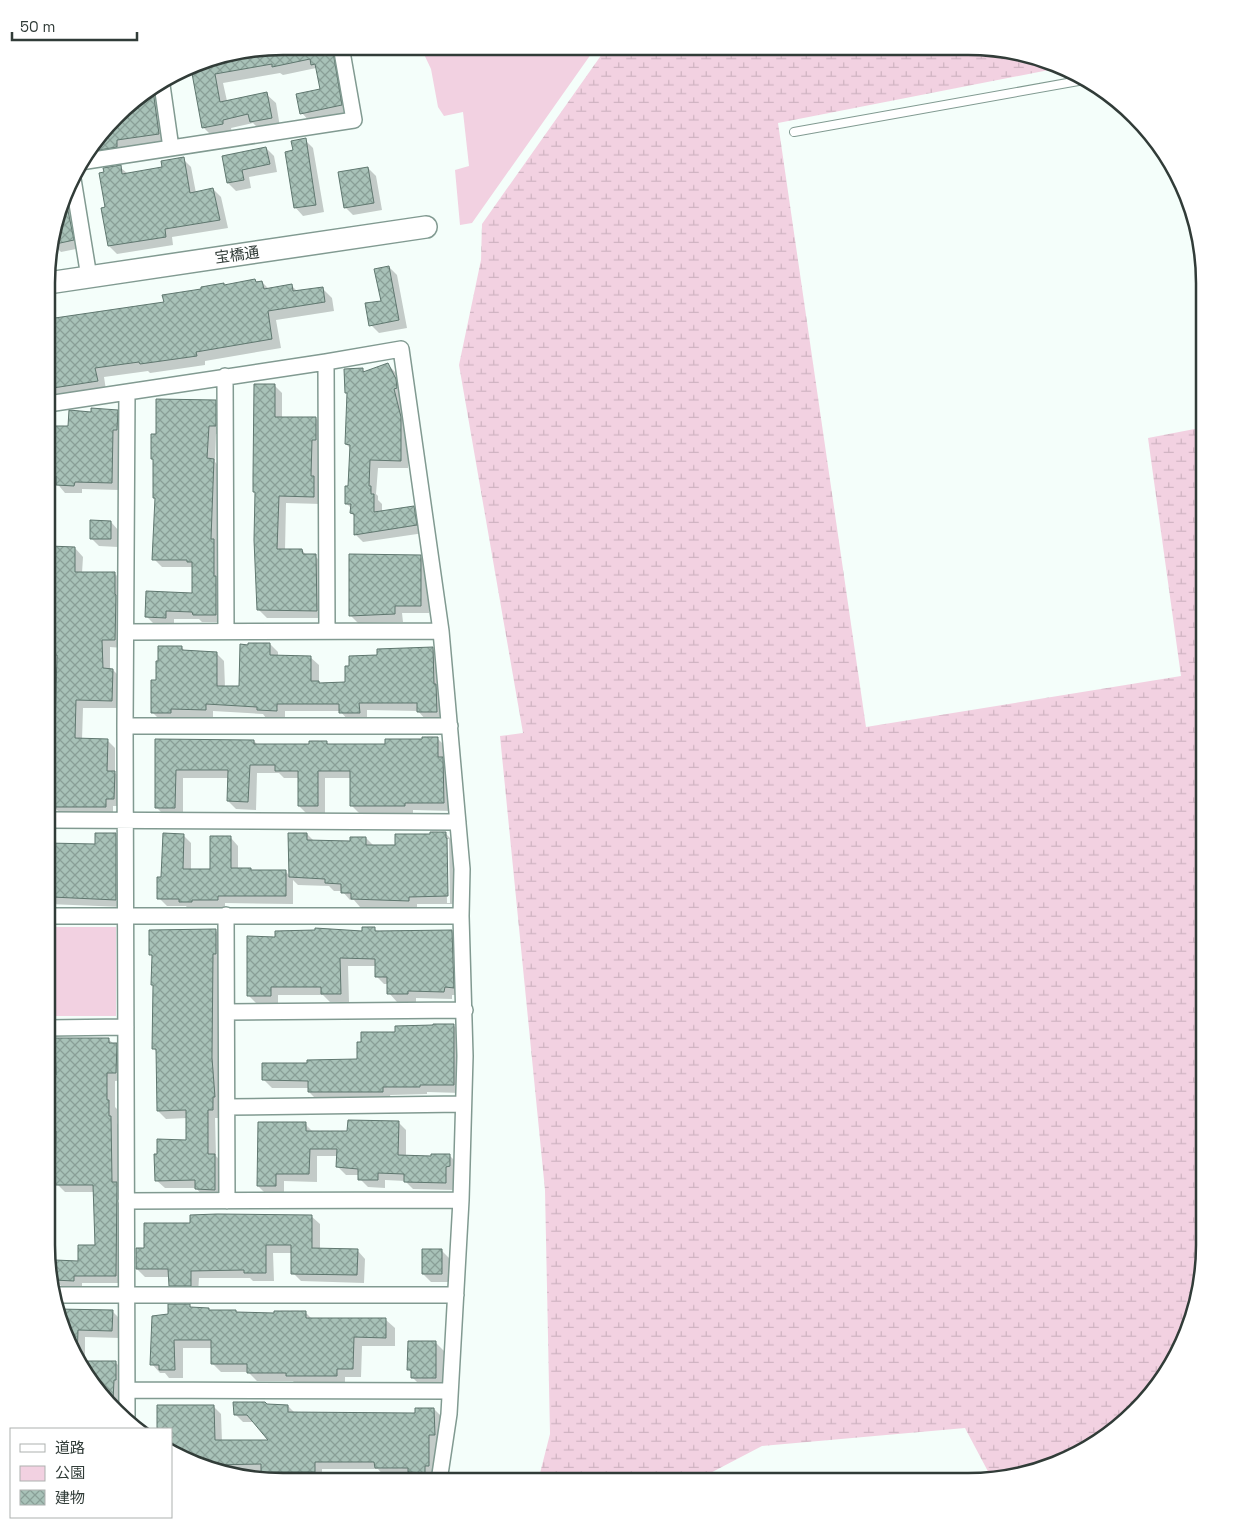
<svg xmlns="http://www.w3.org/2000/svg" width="1251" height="1528" viewBox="0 0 1251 1528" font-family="'Space Grotesk','Noto Sans JP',sans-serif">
	<defs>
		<pattern id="wetland-marsh" width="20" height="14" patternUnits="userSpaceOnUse" patternTransform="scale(1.25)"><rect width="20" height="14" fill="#f2d1e1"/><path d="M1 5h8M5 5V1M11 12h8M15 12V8" fill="none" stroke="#d0b4c2"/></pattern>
		<pattern id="building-cross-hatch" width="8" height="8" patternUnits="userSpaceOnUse" patternTransform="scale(1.25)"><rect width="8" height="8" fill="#a8c2b8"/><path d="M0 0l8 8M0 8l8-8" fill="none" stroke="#899f97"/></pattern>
	</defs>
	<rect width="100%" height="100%" fill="#f4fefa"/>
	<path fill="#f2d1e1" d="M401,47H596L472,223L460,225L455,170L469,166L463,112L444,116L438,107L431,69L422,50L401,52Z
		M47,927H116V1016H47Z"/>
	<path fill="url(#wetland-marsh)" d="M607,47L999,48L1054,69L778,123L866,727L1181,676L1148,438L1205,427L1204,1261L1192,1321L1165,1376L1086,1450L992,1479L965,1428L762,1446L695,1481H538L550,1434L545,1190L500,736L523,733L459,365L481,260L482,224Z"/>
	<path fill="#0003" fill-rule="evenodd" d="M283,46H339L350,114L311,123L302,113L322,90L316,68L283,75L280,73L223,83L227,101L266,94L276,103L280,127L260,130L253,123L231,128L232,133L212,136L203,127L191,68L207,59Z
		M160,86L167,141L108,157L96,142L127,105Z
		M305,140L313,148L324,212L303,216L295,207L294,151Z
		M266,148L274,156L277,172L249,177L251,188L236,191L228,183L223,157Z
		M183,159L191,167L196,193L213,189L221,197L228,228L172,237L173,245L117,254L109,246L107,208L120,167L128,174L164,168Z
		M368,168L376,176L382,210L353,215L345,207Z
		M68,195L71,216L76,221L81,248L61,252L53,244L52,241Z
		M389,267L397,275L407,328L379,333L371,325L382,302Z
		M255,281L257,283L262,282L269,289L292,286L298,292L322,288L332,298L334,311L276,320L281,348L205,361V365L150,373L148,371L104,377L106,390L64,397L61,394L56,395L48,387V320L165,303L225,286Z
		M388,365L396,373L403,388L409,426L408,468H378L376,494L378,496V500L382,504V512L413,507L421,515L424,533L363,542L355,534V517L352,513V509L346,503L349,487L351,449L346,444L362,369L366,373Z
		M274,385L282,393V418H316L324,427L320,447L319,482L322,485L321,504L286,503L285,551L302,550L307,556H315L323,564L325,618H267L258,609Z
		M215,401L223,409V434H216L215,462L221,468L224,622H202L199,619H174V625H155L147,617L193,594V567H162L154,559L156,499L154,498V461L152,459L157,435Z
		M117,411L125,419L120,490L82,489V493H65L51,476L69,427L92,413Z
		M111,522L119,531L118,547L99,546L91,538Z
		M75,548L83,557L82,573H114L122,581L123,648L110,647V670H113L121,678L120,708H83L82,740H107L115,748V773L122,780V806H113V815L61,814L53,806L58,658L54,654V601L49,595Z
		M420,556L428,564L429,613H402L403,622L358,623L350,615Z
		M270,644L278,652V657H310L319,665V682L320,684L346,683L378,657L433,649L441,657L445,720H426L418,711L367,710V720H348L340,711H285V718H266L263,714L213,711V717H179V721H161L153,713L157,681L182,648L186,652L216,653L224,661L225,687H240Z
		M438,739L446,747L452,811L413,810V813H359L351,805V778H325V814H307L299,806V778H284L279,773H257L256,810L236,809L228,801L229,778H183V815H164L156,807V740L254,741L258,745H310L326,742L330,746L386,745Z
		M445,833L453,841L455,847L456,904H417V909L360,907L354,900H350L342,891H334L329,886L298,885L293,880V904L225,903V908L188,909L186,906H167L159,898L163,879L183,835L191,843V870H211L231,838L238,846V870L252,872L285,871L290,876L307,834L314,841L351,842L366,838L374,846H396L432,835ZM446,839H449L450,903H447Z
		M115,834L124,843V907L47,904V845H96Z
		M375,929L378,932L452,931L460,940L461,995H452V999L416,998V1002H397L389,993L388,984H384L376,976V966H348L349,1002H330L323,995H278V1003H256L248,995L276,938L363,932Z
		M215,930L223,938L220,1118H215L216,1156L223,1163V1197H204L196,1188H165L156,1180L187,1141V1118L166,1119L158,1111L157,1052L154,1049L153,957L150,954Z
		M453,1025L462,1034V1093L427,1092V1094L390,1095L391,1099L317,1100L309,1092V1088H272L264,1080L309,1064L358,1061L397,1033Z
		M108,1039L124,1052V1080L115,1081V1107L117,1109V1123L119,1126L124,1283H82V1288H63L55,1280L79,1262L96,1246L95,1192H65L57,1184V1132L55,1131V1118L52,1114L57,1076Z
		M398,1122L406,1130V1156L432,1157L449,1155L457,1163V1174H454V1190L413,1189L405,1181L385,1180V1188L368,1187L360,1179V1175H346L338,1167V1156H317V1182L284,1181V1194H266L258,1186L305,1124L313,1132H349Z
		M311,1216L320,1224V1250H357L365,1259L364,1283L301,1281L293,1273V1253H273L274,1281H253L250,1278H199L198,1293H178L170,1285V1277H145L137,1269L146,1249L191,1224Z
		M441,1250L449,1258V1282H431L423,1274Z
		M190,1306L193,1309H208L210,1311L237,1314L276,1315L305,1312L312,1319L386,1320L395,1328V1346H362L361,1377H345V1384L296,1385L293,1381H257L248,1372H221L212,1363L213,1348H183V1378H169L165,1373H160L152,1364L169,1315Z
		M56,1311H112L120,1319V1338L85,1337V1362L116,1363L124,1371L121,1409L78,1363Z
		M436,1343L444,1351L443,1386L420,1385L412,1377V1373L408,1369Z
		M267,1405L288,1406L295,1413L416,1414L434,1409L442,1417V1443H436V1473H432V1480H418L413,1475L384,1476L378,1469H322V1479H270L263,1472L224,1473L207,1469L171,1452V1429H159L158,1406H213L221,1414L222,1442L271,1441L255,1422H243L235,1414Z"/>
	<path fill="url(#building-cross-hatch)" stroke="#5f776f" d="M283,46H332L342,105L300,114L296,94L320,89L315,64L311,65L310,59L272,67V64L215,74L220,102L267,92L272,118L250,122L248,114L223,120V124L202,128L191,68L207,59Z
		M153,90L159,134L117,140V147L99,150L98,145H94L127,105Z
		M306,138L316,205L294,208L285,152L293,150L291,141Z
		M266,147L270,164L242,170L244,180L227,183L222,156Z
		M184,157L190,193L213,188L220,220L165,229L166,237L108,246L101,208L105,207L99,173L104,172L103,168L121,165L122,174L162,167L161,161Z
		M368,167L374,203L344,208L338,172Z
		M66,201L74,240L51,245Z
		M389,266L399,320L369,326L365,303L381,301L374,269Z
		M255,279L256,282L262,281L264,289L292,284L293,291L323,287L325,302L268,311L272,339L196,352L197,356L140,364L139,362L95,368L98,381L53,388V385L48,386V319L164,302L162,295L201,289V287L224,283V285Z
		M388,363L396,379L397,388L394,389L401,417V461L370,460L369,486H371V494H374V512L414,506L417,525L354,535V514L350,513L351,504H345V486H348L350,445L345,444L347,393H345L344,369L363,368V372Z
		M254,384H275V417H316V440H312L311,476H314V497L279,496L277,549H302L303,554H316L317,611L257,610L254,540L255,492H253V477Z
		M156,399L216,400V426H209L207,458L214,459L211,539H214V576H216V615H193L192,612L166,611V618L145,617L146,591L192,593V562H187V560H152L155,498H153V459H151V434H156Z
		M91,408L118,410L117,430H113L112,483L75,482L74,486L56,485V476H50L51,434H54V426H68L69,410L91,412Z
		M90,520L111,521V539H90Z
		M49,546L75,547V572H115V594L116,595L115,640H102L103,668L113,669L112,701L76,700L75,738L108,739L107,771H115L114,799H106V807H52V731H55L57,655H53V596H48Z
		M349,554L421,555V606H395V614L349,616Z
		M248,643H270V655L311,656V681H319V683L345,682V666H349V656L377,655V649L433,647L434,684H436L437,712H417V703H359L360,713H339V704H277V711L257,710V707L206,704V710L171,709V713H151V680H156V661H158V646H182V650L217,652V686H239L240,644L248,645Z
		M422,737H438V757H443L444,803H405V806H350V771H318V806H298V771H275V765H250L248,802L227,801L228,770H176L175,808H155V739L254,740V744H309V741H327V744H385V739H422Z
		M430,832H446V838H447L448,896L409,897V901L351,899V893H341V884L325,883V879L289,877L288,833H307V840L350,841V837H366V845H395V834H430Z
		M95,833H116V900L52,897L53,887H47V843L95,844Z
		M163,833L184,834L183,869H210V836H231V868H251V870H286V896H218V900H192V902H179V899H157V877H161Z
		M362,927H375V931L452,930L454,988L445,987L444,992L408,991V994H387V977H375V959L340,958L341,994H321V987H271V996H247V936L275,937V931L315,930V928L362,931Z
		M216,929V954H213L212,1058L215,1097H213V1110H208V1154H215V1190L195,1189V1180L155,1181L154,1154H157V1139L186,1140V1110L157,1111L156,1049H152L153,985H151L152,955H149V930Z
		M433,1024H454V1085H420V1087H383V1092H308V1081L262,1080V1063H307V1060L357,1059V1042H361V1032H395V1026L433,1025Z
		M55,1038H109V1043H117L116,1073H107V1100H109V1116H111L112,1182H117L116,1276H74V1281L54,1280L55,1260L78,1261V1245H95L93,1185H55L56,1131H54V1115H51V1075H56Z
		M348,1120L399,1121L398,1155L431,1156V1154H450V1166L446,1167V1183L404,1182V1174L378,1173V1180H358V1169L336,1167L337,1149H310L309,1174H276V1186H257L258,1122H306V1131H347Z
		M217,1214L312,1215V1248L358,1249L357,1275L291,1274V1245H266V1273H244V1270L191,1271V1286H169L168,1269H136V1248H144V1223H190V1215Z
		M422,1249H442V1274H422Z
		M168,1304H190V1307L209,1308V1310H236V1312L274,1313V1311H306V1318H386V1338L354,1337L353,1369H337V1376H286V1373H247V1364H211V1340H174L175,1370H159V1365H150L152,1316L168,1314Z
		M56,1309L113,1310L112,1331L78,1330L77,1361H116V1380H114L113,1401L78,1363Z
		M408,1341H436V1378H411V1370H407Z
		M233,1402H265L267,1404L288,1405V1412L415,1413V1408H434L435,1435H429V1466H425V1473L408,1472V1468H375L374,1462H315V1472H261V1464L211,1465V1470L171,1452V1429H157V1405H214L215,1440H268L247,1415H234Z"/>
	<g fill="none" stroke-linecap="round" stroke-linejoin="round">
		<g stroke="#819a91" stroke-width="10">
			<path id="lane" d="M794,132L1084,80"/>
		</g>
		<g stroke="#819a91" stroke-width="18">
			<path id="street" d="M162,85L171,148
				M80,162L354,120L341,46
				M73,179L89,277
				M326,362L327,630
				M225,376L226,631
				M48,404L326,362L401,349L441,631L462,869L461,916L465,1056L461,1200L449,1414L439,1481
				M126,632L441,631
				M125,726H450
				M47,820L458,822
				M226,915L227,1201
				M47,916H461
				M227,1012L465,1010
				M47,1028L126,1027
				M228,1107L463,1104
				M126,1201L461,1200
				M53,1295H456
				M127,1390L450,1391
				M127,1416L125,726L127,392"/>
		</g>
		<g stroke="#819a91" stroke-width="24">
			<path id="secondary" d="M48,283L426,227"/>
		</g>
		<use href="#lane" stroke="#fff" stroke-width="8"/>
		<use href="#street" stroke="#fff" stroke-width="15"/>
		<use href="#secondary" stroke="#fff" stroke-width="21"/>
	</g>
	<g text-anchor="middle" stroke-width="4" stroke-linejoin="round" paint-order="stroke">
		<g font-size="15" fill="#313c38" stroke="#fff">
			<text transform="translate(237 255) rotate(-8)" y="5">宝橋通</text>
		</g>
	</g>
	<path d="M0 0H1251V1528H0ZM283 55H968A228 228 0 0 1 1196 283V1245A228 228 0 0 1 968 1473H283A228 228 0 0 1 55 1245V283A228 228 0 0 1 283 55Z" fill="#fff" fill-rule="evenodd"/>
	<path fill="none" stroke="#313c38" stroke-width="2.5" d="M283 55H968A228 228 0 0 1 1196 283V1245A228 228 0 0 1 968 1473H283A228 228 0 0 1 55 1245V283A228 228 0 0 1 283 55Z"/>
	<rect x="10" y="1428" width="162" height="90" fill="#ffffff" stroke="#adb1af"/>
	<rect x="20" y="1444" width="25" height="8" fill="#ffffff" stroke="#adb1af"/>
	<text x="55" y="1453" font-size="15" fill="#313c38">道路</text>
	<rect x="20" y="1466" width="25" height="15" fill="#f2d1e1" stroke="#adb1af"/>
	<text x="55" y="1478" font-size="15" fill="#313c38">公園</text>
	<rect x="20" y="1490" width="25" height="15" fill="url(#building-cross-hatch)" stroke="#adb1af"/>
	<text x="55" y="1503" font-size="15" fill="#313c38">建物</text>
	<path d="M12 32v8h125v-8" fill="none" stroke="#313c38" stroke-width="2.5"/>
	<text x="20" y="32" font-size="15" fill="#313c38" stroke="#ffffff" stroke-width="4" paint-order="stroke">50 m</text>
</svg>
